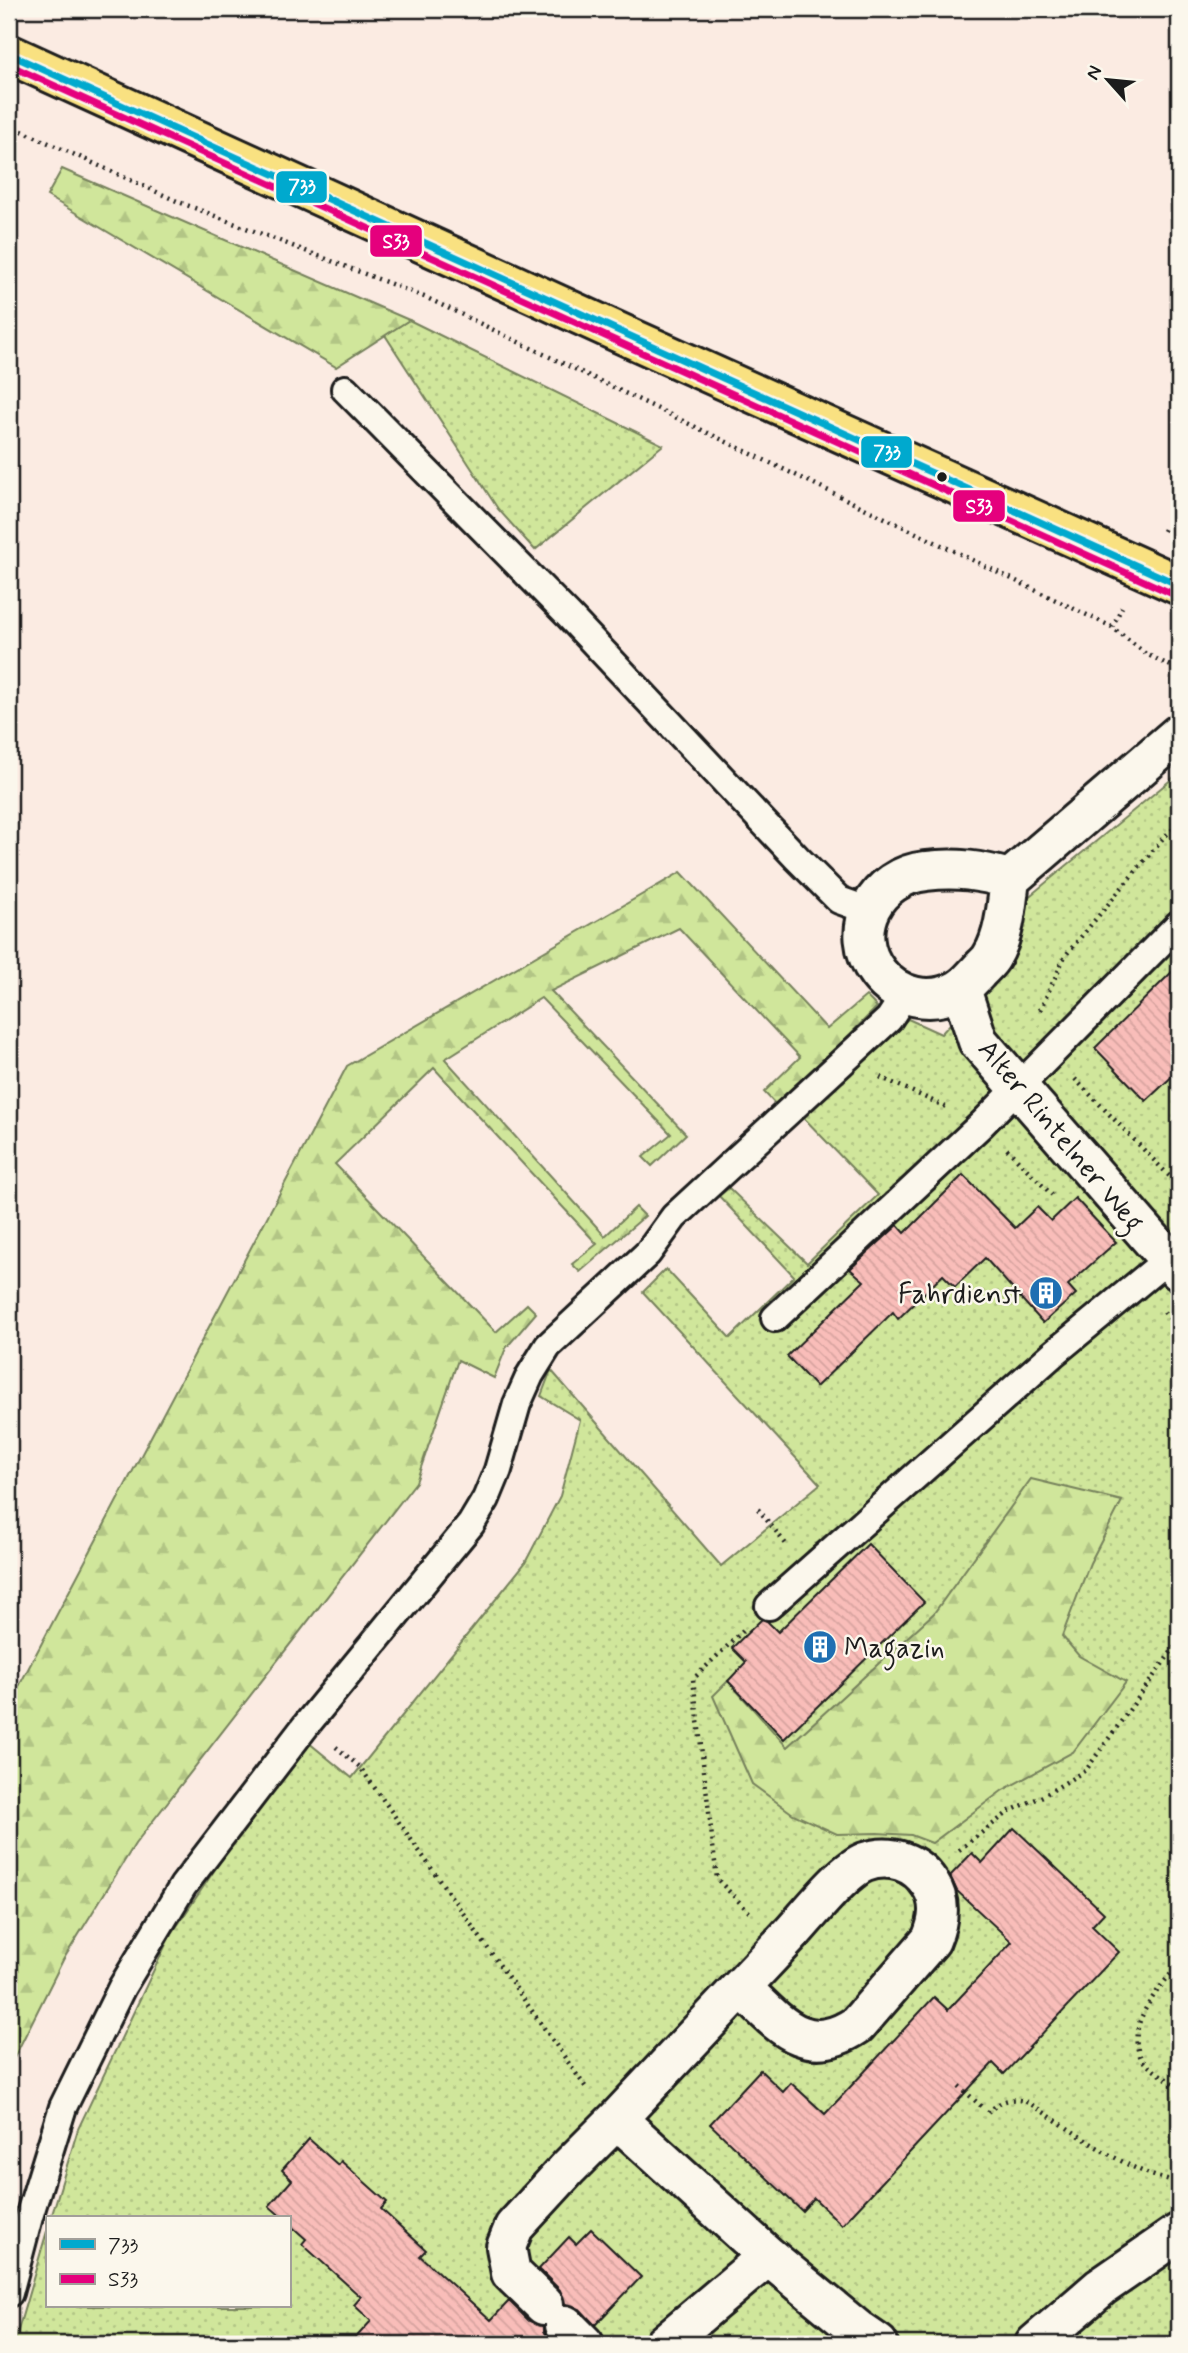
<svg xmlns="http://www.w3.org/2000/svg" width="1188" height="2353" viewBox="0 0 1188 2353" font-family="Mynerve,sans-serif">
	<defs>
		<pattern id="green-dots" width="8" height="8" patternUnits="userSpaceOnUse" patternTransform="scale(1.75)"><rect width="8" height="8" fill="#d0e69b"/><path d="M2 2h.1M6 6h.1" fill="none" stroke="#b2c585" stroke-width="1.8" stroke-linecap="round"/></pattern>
		<pattern id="forest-firs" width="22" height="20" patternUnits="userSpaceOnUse" patternTransform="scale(1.75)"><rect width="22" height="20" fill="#d0e69b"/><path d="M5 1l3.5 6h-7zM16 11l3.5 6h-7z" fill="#b2c585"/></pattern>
		<pattern id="building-back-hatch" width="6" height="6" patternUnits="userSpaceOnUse" patternTransform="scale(1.75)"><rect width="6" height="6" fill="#f9bdb9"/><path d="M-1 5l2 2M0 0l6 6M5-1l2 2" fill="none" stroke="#d5a29e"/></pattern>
	</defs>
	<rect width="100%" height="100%" fill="#fbebe2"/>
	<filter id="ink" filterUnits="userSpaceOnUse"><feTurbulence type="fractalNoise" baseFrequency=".0143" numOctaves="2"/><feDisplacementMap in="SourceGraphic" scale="14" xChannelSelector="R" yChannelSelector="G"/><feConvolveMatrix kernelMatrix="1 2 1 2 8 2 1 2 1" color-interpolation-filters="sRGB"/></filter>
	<g filter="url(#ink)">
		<path fill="url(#green-dots)" stroke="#76815c" stroke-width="2" d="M409,320L663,445L535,550L498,509L385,335Z
			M1179,773V2344H14L47,2231V2306H289V2218H51L78,2129L169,1938L303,1738L352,1778L525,1563L560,1496L580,1420L541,1396L551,1370L721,1566L820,1484L643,1292L666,1269L730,1338L794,1276L719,1196L729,1188L807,1263L878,1195L801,1115L908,1019L941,1034L996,974L1026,899Z"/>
		<path fill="url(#forest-firs)" stroke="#76815c" stroke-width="2" d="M62,169L409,320L336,367L47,196Z
			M681,872L827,1029L866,996L877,1007L778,1107L764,1092L800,1057L679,928L551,991L686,1134L652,1166L643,1157L671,1134L541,998L445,1059L605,1236L636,1207L645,1216L580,1272L572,1264L597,1244L434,1068L335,1164L496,1332L527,1304L536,1313L506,1348L494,1378L458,1360L416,1482L135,1844L63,1960L9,2068V1705L347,1066Z
			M1031,1479L1122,1501L1090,1563L1062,1636L1079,1656L1126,1682L1073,1752L1003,1790L932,1843L911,1835L877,1833L837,1834L793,1814L752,1784L713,1696L728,1681L787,1747L934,1613Z"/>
		<path fill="url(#building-back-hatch)" stroke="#1c1c1c" stroke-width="2" d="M1179,965V1070L1146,1101L1095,1048Z
			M963,1175L1015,1228L1037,1207L1051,1221L1075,1198L1116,1242L1068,1285L1076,1294L1043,1323L985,1258L955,1287L943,1275L898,1319L893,1312L816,1387L787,1356L864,1281L850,1269L898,1225L905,1233Z
			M868,1544L924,1602L784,1739L728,1681L746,1662L732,1648L762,1619L767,1621L778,1632Z
			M1014,1828L1104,1913L1092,1926L1119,1952L1004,2074L993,2063L842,2225L814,2198L802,2211L710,2124L760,2070L783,2092L791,2083L825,2114L934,1997L948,2010L1012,1942L957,1891L950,1876L972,1853L982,1863Z
			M309,2139L338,2165L341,2161L387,2202L381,2209L426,2250L420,2256L491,2320L509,2301L529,2321L544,2326V2331L553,2344H350L371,2321L354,2305L361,2297L302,2244L306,2239L289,2224V2218H283L269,2206L292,2180L282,2170Z
			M591,2229L641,2277L595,2325L580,2309L565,2304L560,2290L539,2269L569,2237L576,2244Z"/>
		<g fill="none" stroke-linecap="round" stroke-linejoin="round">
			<g stroke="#1c1c1c" stroke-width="32">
				<path id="service" d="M345,389L569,616L797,858L839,900L867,910
					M775,1318L982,1124L1179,924
					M769,1606L1053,1354L1168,1259
					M9,2293L29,2217L63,2107L122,1987L183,1886L307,1724L471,1524L486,1499L498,1470L517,1404L530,1375L548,1346L648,1253L674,1217L889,1019L906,993"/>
			</g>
			<g stroke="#1c1c1c" stroke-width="44">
				<path id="minor" d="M1010,879C980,871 957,867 926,871C876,876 845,930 878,973C897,998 931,1005 958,990C966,986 972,978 978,972C982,967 989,962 992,956C1005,935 1007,903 1010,879L1179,734
					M961,989L978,1041L1179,1271
					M741,1987C778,2022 805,2060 857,2025L931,1940C939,1921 942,1902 930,1884C916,1862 890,1853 865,1862C842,1871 807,1917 789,1936C732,1997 674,2058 617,2119L768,2256L859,2331L878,2344
					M544,2305L511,2273L506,2247L514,2227L569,2167L617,2119
					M565,2325L584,2344
					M664,2344L768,2256
					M1035,2344L1101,2287L1179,2233"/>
			</g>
			<g stroke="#1c1c1c" stroke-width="44">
				<path id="primary" d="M9,54L633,339L1179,585"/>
			</g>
			<path stroke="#1c1c1c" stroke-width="4.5" stroke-dasharray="2 5" stroke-linecap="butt" d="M9,125L179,202L427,298L1112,627L1146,654L1179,670
				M1163,531L1165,527L1179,533
				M1112,627L1122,607
				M1040,1010L1065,956L1164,837L1179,824
				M880,1077L946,1107
				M1075,1079L1179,1186
				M1007,1149L1052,1195
				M1164,1312L1179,1328
				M758,1509L786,1544
				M743,1631L693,1679L717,1879L751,1914
				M336,1747L360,1767L587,2089
				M959,1850L1010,1811L1043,1796L1086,1770L1174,1648H1179
				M1179,1963C1160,1989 1124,2023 1141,2058C1146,2067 1170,2080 1179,2088
				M959,2086L981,2106
				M988,2113C1000,2100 1013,2096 1029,2103C1076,2132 1125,2172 1179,2183"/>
			<use href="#service" stroke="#fbf7ec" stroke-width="26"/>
			<use href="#minor" stroke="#fbf7ec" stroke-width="38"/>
			<use href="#primary" stroke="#f9e181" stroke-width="38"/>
			<g stroke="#fbf7ec" stroke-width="12">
				<path id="bus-1" d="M9,54L1179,585"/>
			</g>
			<g stroke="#fbf7ec" stroke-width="12">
				<path id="bus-2" d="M9,65L1175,595"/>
			</g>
			<use href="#bus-1" stroke="#00a9ce" stroke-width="7"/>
			<use href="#bus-2" stroke="#e5007d" stroke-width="7"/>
		</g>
	</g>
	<defs>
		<g id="building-disc" transform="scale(1.75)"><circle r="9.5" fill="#1f6fb2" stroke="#fbf7ec"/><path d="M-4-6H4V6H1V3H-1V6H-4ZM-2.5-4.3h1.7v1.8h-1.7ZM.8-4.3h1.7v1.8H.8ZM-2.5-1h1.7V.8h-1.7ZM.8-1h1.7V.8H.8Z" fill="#fff"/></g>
	</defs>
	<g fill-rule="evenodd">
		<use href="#building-disc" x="1046" y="1293"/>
		<use href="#building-disc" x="820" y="1647"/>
	</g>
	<circle fill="#1c1c1c" stroke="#fbf7ec" stroke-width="2.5" cx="942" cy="477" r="6"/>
	<g text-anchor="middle" stroke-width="5" stroke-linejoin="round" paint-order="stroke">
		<g font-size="28" fill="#1c1c1c" stroke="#fbf7ec">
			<text transform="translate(1062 1135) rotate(50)" y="10">Alter Rintelner Weg</text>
		</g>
		<g font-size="28" fill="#1c1c1c" stroke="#fbf7ec" text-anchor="end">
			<text x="1021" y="1303">Fahrdienst</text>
			<text x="844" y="1657" text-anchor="start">Magazin</text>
		</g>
	</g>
	<g stroke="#fbf7ec" stroke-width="2.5">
		<rect x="275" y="170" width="53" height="34" rx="7" fill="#00a9ce"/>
		<rect x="369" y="224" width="54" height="34" rx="7" fill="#e5007d"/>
		<rect x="860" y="435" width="53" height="34" rx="7" fill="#00a9ce"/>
		<rect x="952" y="489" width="54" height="34" rx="7" fill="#e5007d"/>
	</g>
	<g font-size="19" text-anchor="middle" font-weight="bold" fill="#fff">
		<text x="302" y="193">733</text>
		<text x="396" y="248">S33</text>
		<text x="887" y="459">733</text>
		<text x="979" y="513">S33</text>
	</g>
	<rect width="1188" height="2353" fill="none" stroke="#fbf7ec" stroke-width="35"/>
	<rect x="18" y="18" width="1153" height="2318" fill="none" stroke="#1c1c1c" stroke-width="2.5" filter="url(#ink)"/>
	<rect x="46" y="2216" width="245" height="91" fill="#fbf7ec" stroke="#a29f99" stroke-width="2"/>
	<rect x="60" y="2239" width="35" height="10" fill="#00a9ce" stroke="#a29f99" stroke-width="2"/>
	<text x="108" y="2252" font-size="21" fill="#1c1c1c">733</text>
	<rect x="60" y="2274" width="35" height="10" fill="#e5007d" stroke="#a29f99" stroke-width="2"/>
	<text x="108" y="2286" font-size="21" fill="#1c1c1c">S33</text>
	<g transform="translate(1108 80) rotate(297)" stroke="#fbf7ec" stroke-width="5" paint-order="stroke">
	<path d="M0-5L12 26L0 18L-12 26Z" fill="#1c1c1c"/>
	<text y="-10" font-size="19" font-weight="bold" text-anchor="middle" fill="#1c1c1c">N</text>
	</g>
</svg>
